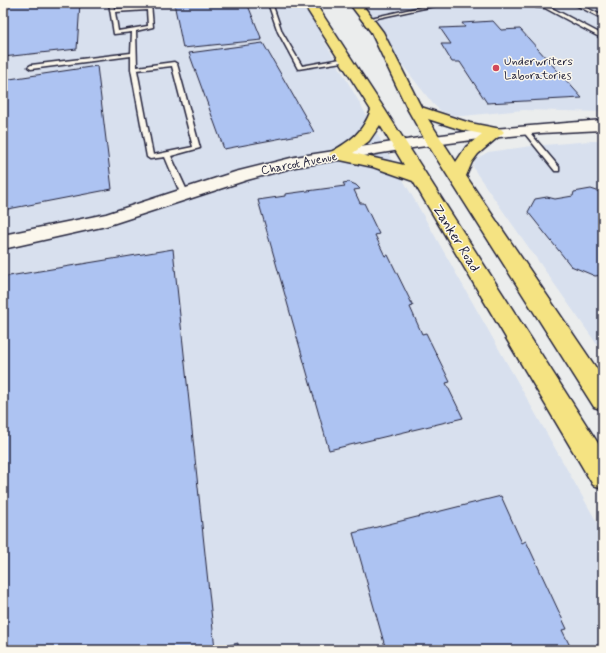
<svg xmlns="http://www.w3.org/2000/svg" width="606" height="653" viewBox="0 0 606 653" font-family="Mynerve,sans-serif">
	<rect width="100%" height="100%" fill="#ebeded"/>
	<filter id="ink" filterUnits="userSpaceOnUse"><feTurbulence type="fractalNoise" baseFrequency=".025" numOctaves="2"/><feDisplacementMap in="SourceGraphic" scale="8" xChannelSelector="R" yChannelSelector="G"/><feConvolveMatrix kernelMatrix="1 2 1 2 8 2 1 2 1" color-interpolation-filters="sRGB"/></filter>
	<g filter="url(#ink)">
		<path fill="#d8e0ee" d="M3,3H303L603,533V650H3Z
			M354,3H603V112L523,110L463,116L452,115L441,111L433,104Z
			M591,141H603V353L477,174L473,166L476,159L488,152L532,146Z"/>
		<path fill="#adc3f2" stroke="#22223b" d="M3,3H80L77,49L3,57Z
			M174,3H247L262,40L183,48Z
			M493,21L501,30L520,29L582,98L487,103L460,62H452L441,44H451L440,28L465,27L462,23Z
			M263,43L314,132L224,149L189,53Z
			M97,66L112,189L3,210V80Z
			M349,182L356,185L360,189L354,190L360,203H364L379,234L375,235L385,256L388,255L413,306L410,307L422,334L426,333L450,382L446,383L463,418L329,450L258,200L285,196V194L345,186L343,183Z
			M591,189L603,193V275L595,276L571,266L528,212L535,199L547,197L555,199L573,196L574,192Z
			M173,249L215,649L238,643V650H3V277Z
			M501,496L522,543L526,541L567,629L562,630L572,650H386L353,533Z"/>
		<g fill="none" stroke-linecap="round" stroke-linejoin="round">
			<g stroke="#22223b" stroke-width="3">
				<path id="lane" d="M109,3H113L114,9L147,7V3H151L153,27L136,31L137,67L174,62L177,64L200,148L171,156L189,195L188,197H185L181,195L165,157L150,159L147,157L131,69V56L31,69L28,67L31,65L131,53L132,32L114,34ZM147,10L148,26L118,31L115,12ZM172,66L193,147L153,155L137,70Z
					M268,3H272L282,32L302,66L346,58L349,60L348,61L298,69L278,32Z
					M439,3H448L368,20L366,19Z
					M533,3L548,6L603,35V39L545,8L536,7Z
					M572,3H577L603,16V19Z
					M522,128H526L559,167V171H555L522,130Z"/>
			</g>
			<g stroke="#22223b" stroke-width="3">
				<path id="secondary" d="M603,120V130L541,133L480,139L419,147L295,167L247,180L106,226L3,249V235L106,214L235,172L295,157L419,138L480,130Z"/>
			</g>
			<g stroke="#22223b" stroke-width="3">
				<path id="primary" d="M303,3H315L385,110L603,451V488L593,485L413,181L373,167L331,158L329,155L331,152C352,140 362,133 371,110ZM380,125L404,165L353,153L369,141Z
					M349,3H361L383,32L421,107L470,123L501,129L504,132L478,154L472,162L466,176L603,378V410L594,407L425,140L408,110L371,32ZM428,119L462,130L482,134L466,147L456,162Z"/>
			</g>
			<use href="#lane" fill="#fbf7ec" fill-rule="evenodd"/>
			<use href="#secondary" fill="#fbf7ec" fill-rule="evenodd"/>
			<use href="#primary" fill="#f5e382" fill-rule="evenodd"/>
		</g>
	</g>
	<circle fill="#d1495b" stroke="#fbf7ec" stroke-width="1.5" cx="496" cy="68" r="4"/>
	<g text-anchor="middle" stroke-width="3" stroke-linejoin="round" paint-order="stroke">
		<g font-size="12" fill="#22223b" stroke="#fbf7ec" text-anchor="start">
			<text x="504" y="65">Underwriters<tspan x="504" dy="14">Laboratories</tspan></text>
		</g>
		<g font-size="12" fill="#22223b" stroke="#fbf7ec">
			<text transform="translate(299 163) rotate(-11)" y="4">Charcot Avenue</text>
		</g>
		<g font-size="14" fill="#22223b" stroke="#fbf7ec">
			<text transform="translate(457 238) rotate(58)" y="5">Zanker Road</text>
		</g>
	</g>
	<rect width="606" height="653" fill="none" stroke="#fbf7ec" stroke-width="16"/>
	<rect x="8" y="8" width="590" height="637" fill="none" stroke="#22223b" stroke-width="1.5" filter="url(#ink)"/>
</svg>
